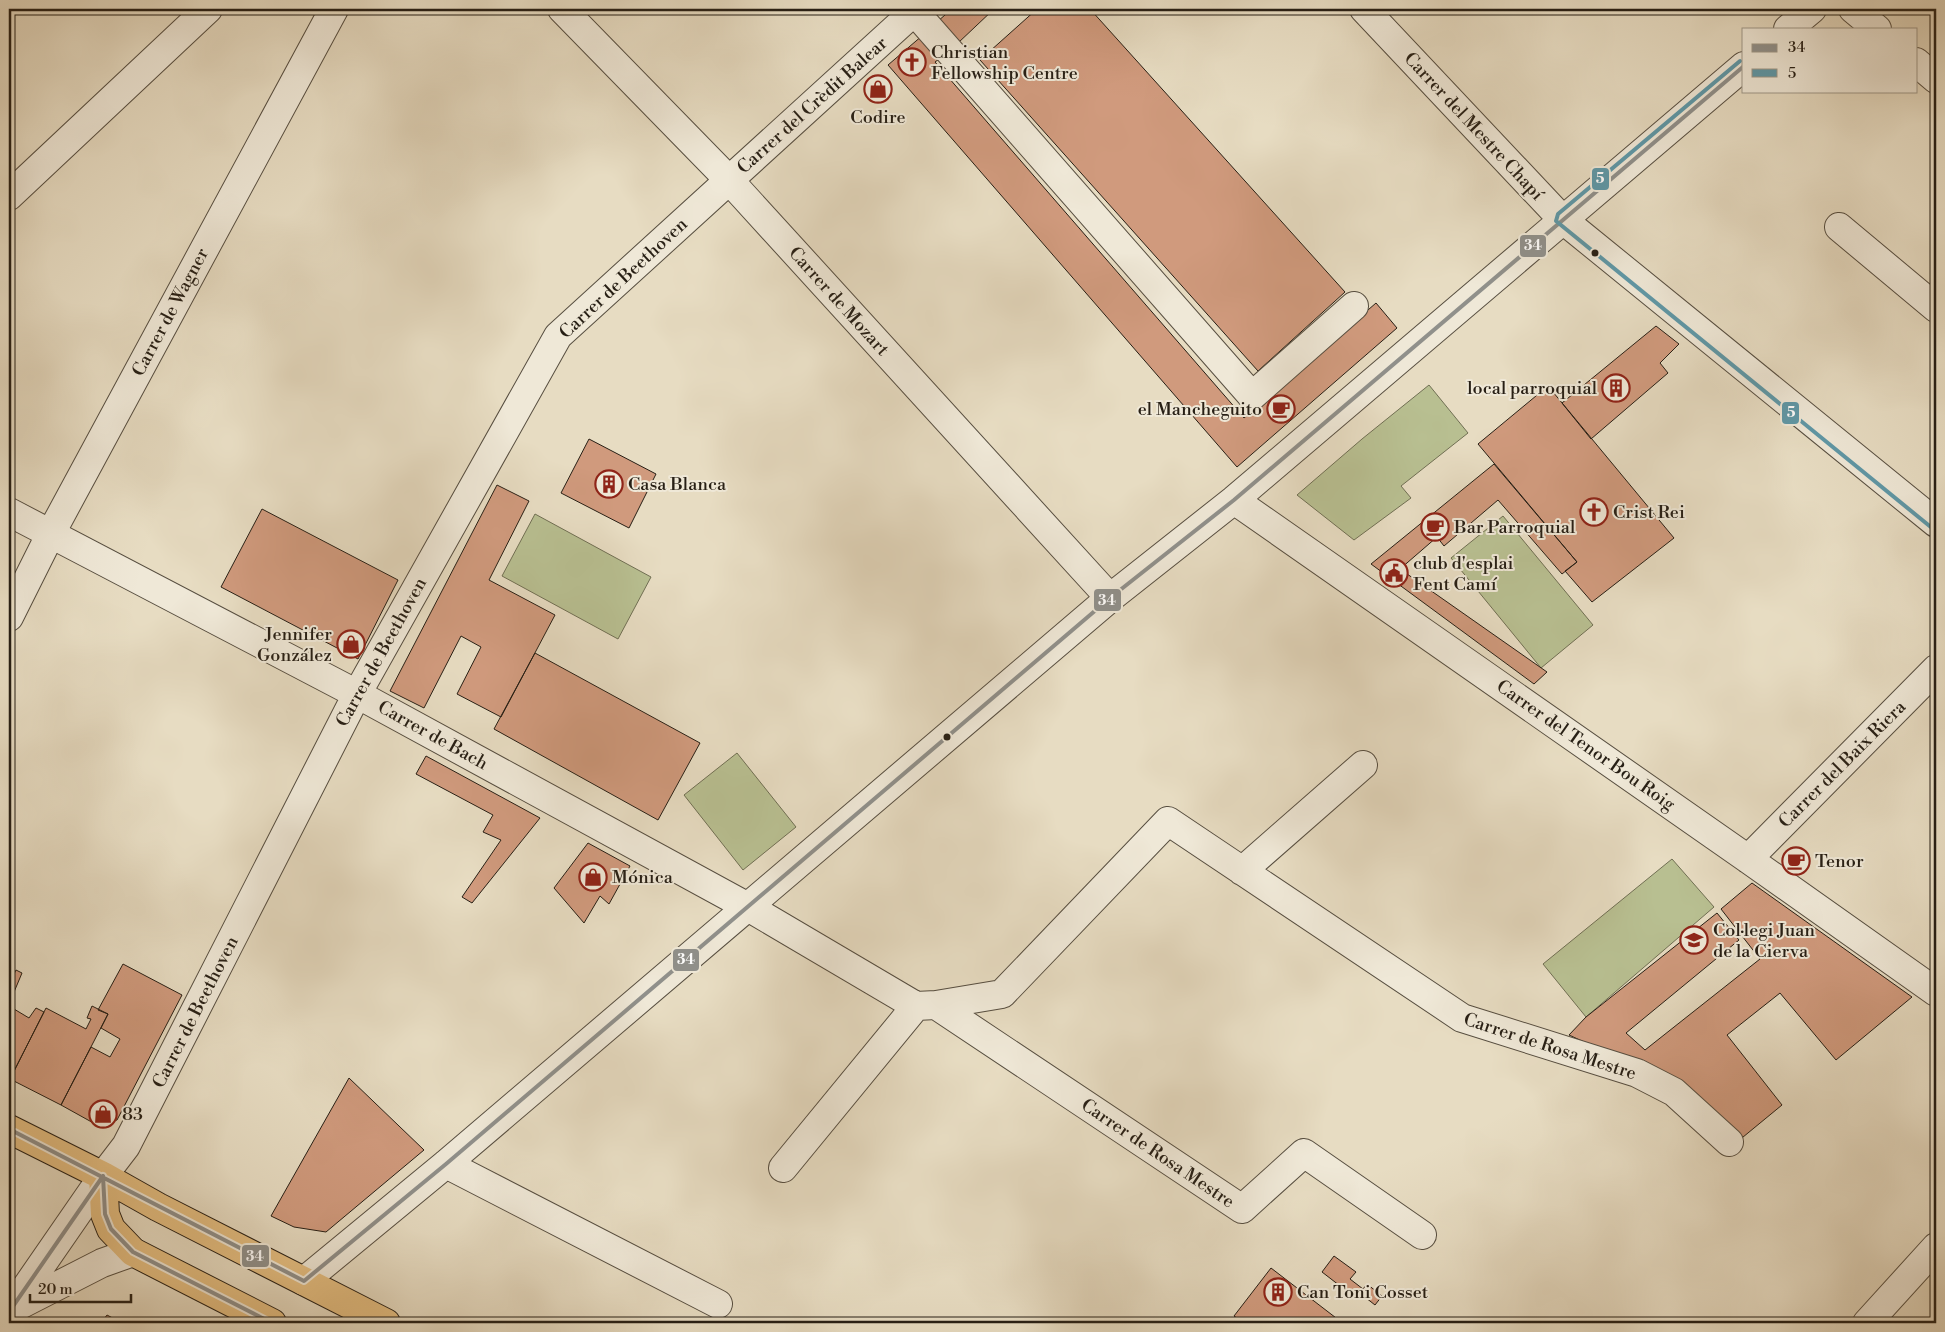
<svg xmlns="http://www.w3.org/2000/svg" width="1945" height="1332" viewBox="0 0 1945 1332" font-family="'Libre Bodoni',serif">
	<rect width="100%" height="100%" fill="#e7dcc2"/>
	<filter id="stains"><feTurbulence type="fractalNoise" baseFrequency=".004" numOctaves="4"/><feColorMatrix values="0 0 0 0 .2 0 0 0 0 .09 0 0 0 0 .02 0 0 0 .5 -.17"/></filter>
	<radialGradient id="worn" r=".72"><stop offset=".6" stop-color="#630" stop-opacity="0"/><stop offset="1" stop-color="#630" stop-opacity=".3"/></radialGradient>
	<path fill="#b8bf91" stroke="#706f53" d="M1429,385L1468,433L1401,486L1411,498L1354,540L1297,495L1362,439Z
		M535,514L651,577L618,639L502,576Z
		M1503,516L1593,625L1541,668L1451,558Z
		M737,753L796,827L743,870L684,795Z
		M1672,859L1714,907L1586,1017L1543,964Z"/>
	<path fill="#d09a7d" stroke="#271f15" d="M952,9H994L958,43L938,21Z
		M1037,9H1090L1345,292L1258,371L980,60Z
		M923,35L942,57L935,62L1244,418L1376,303L1397,328L1237,467L888,65Z
		M1656,326L1679,344L1660,363L1668,373L1591,439L1562,403Z
		M1548,386L1674,538L1592,602L1565,571L1577,562L1478,444Z
		M589,439L656,474L629,528L561,493Z
		M1494,464L1577,562L1562,574L1498,500L1444,546L1437,537L1400,569L1547,672L1534,684L1371,564Z
		M497,485L529,501L489,580L555,615L501,717L457,694L481,647L461,636L424,708L390,691Z
		M262,509L398,580L358,659L221,587Z
		M535,653L700,743L658,820L494,729Z
		M426,756L540,818L472,903L462,897L501,840L483,832L493,815L416,774Z
		M588,843L630,866L609,904L600,896L584,923L554,888Z
		M1752,883L1912,997L1836,1060L1780,993L1727,1035L1782,1105L1737,1142L1669,1081L1569,1035L1586,1017L1717,913L1739,940L1626,1033L1645,1050L1760,959L1721,909Z
		M123,964L182,995L117,1120L97,1125L61,1105L91,1047L110,1057L120,1039L101,1028L108,1014L98,1010Z
		M16,970L22,973L9,1004V984Z
		M9,1006L29,1018L36,1008L44,1012L10,1079L9,1078Z
		M92,1006L108,1014L61,1105L10,1079L46,1008L86,1029L91,1019L87,1018Z
		M349,1078L424,1150L326,1232L294,1227L271,1216Z
		M1334,1256L1356,1272L1350,1279L1363,1289L1367,1284L1382,1296L1375,1305L1361,1294L1357,1299L1322,1272Z
		M1271,1268L1340,1321L1338,1323H1244L1234,1316Z
		M107,1315L122,1323H101Z"/>
	<g fill="none" stroke-linecap="round" stroke-linejoin="round">
		<g stroke="#574e40" stroke-width="30">
			<path id="minor" d="M562,9L729,180L1110,598
				M1364,9L1562,219L1936,523
				M1853,9L1877,29
				M914,11L1252,396L1354,306
				M1788,29L1812,9
				M1916,62L1936,79
				M9,196L208,9
				M1839,227L1936,308
				M1234,500L1748,859L1936,992
				M9,512L357,694L748,907L916,1006L936,1005L1002,994L1168,821L1462,1018L1637,1073L1674,1092L1729,1142
				M9,617L50,535L334,9
				M1748,859L1936,669
				M1242,871L1363,765
				M936,1005L1242,1209L1304,1153L1422,1235
				M446,1164L718,1304
				M783,1168L916,1006
				M304,1281L446,1164L1110,598L1234,500L1744,66
				M14,1308L102,1263L133,1252
				M9,1312L103,1176L126,1146L357,694L558,336L917,9
				M1867,1323L1936,1247"/>
		</g>
		<g stroke="#271f15" stroke-width="30">
			<path id="major" d="M9,1129L103,1176L158,1207L386,1323
				M103,1176L105,1214L111,1229L133,1252L272,1323"/>
		</g>
		<use href="#minor" stroke="#efe8d7" stroke-width="28"/>
		<use href="#major" stroke="#e4be81" stroke-width="28"/>
		<g stroke="#efe8d7" stroke-width="8">
			<path id="bus-1" d="M9,1129L304,1281L446,1164L1110,598L1234,500L1744,66
				M103,1176L105,1214L111,1229L133,1252L272,1323
				M9,1312L103,1176"/>
		</g>
		<g stroke="#efe8d7" stroke-width="8">
			<path id="bus-2" d="M1740,61L1558,214L1556,221L1932,528"/>
		</g>
		<use href="#bus-1" stroke="#90908b" stroke-width="4"/>
		<use href="#bus-2" stroke="#5f98a7" stroke-width="4"/>
	</g>
	<defs>
		<g id="church-ring" transform="scale(1.4375)"><circle r="9.5" fill="#efe8d7" stroke="#8f2418" stroke-width="1.5"/><path d="M-1.2-6h2.4v3.5h3.3v2.4h-3.3V6h-2.4V-.1h-3.3v-2.4h3.3Z" fill="#8f2418"/></g>
		<g id="shop-ring" transform="scale(1.4375)"><circle r="9.5" fill="#efe8d7" stroke="#8f2418" stroke-width="1.5"/><path d="M-5-2.5h2.3a2.7 3.5 0 0 1 5.4 0H5L5.5 6h-11ZM-1.5-2.5h3a1.5 2.3 0 0 0-3 0Z" fill="#8f2418"/></g>
		<g id="building-ring" transform="scale(1.4375)"><circle r="9.5" fill="#efe8d7" stroke="#8f2418" stroke-width="1.5"/><path d="M-4-6H4V6H1V3H-1V6H-4ZM-2.5-4.3h1.7v1.8h-1.7ZM.8-4.3h1.7v1.8H.8ZM-2.5-1h1.7V.8h-1.7ZM.8-1h1.7V.8H.8Z" fill="#8f2418"/></g>
		<g id="cafe-ring" transform="scale(1.4375)"><circle r="9.5" fill="#efe8d7" stroke="#8f2418" stroke-width="1.5"/><path d="M-5.5-4.5H6V0H3Q3 3.5 0 3.5H-2.5Q-5.5 3.5-5.5 0ZM3-3.2v2h1.7v-2ZM-6 4.5H4V6H-6Z" fill="#8f2418"/></g>
		<g id="civic-ring" transform="scale(1.4375)"><circle r="9.5" fill="#efe8d7" stroke="#8f2418" stroke-width="1.5"/><path d="M-.6-6.5H3V-4.5H.6V-3L4-1V1h2V6H-6V1h2V-1L-.6-3ZM-1.2 2.5V6h2.4V2.5Z" fill="#8f2418"/></g>
		<g id="school-ring" transform="scale(1.4375)"><circle r="9.5" fill="#efe8d7" stroke="#8f2418" stroke-width="1.5"/><path d="M0-5L7-2L0 1L-7-2ZM-4 1L0 2.5L4 1V4Q0 6-4 4Z" fill="#8f2418"/></g>
	</defs>
	<g fill-rule="evenodd">
		<use href="#church-ring" x="912" y="62"/>
		<use href="#shop-ring" x="878" y="89"/>
		<use href="#building-ring" x="1616" y="388"/>
		<use href="#cafe-ring" x="1281" y="409"/>
		<use href="#building-ring" x="609" y="484"/>
		<use href="#church-ring" x="1594" y="512"/>
		<use href="#cafe-ring" x="1435" y="527"/>
		<use href="#civic-ring" x="1394" y="573"/>
		<use href="#shop-ring" x="351" y="644"/>
		<use href="#cafe-ring" x="1796" y="861"/>
		<use href="#shop-ring" x="593" y="877"/>
		<use href="#school-ring" x="1694" y="940"/>
		<use href="#shop-ring" x="103" y="1114"/>
		<use href="#building-ring" x="1278" y="1292"/>
	</g>
	<g fill="#271f15" stroke="#efe8d7" stroke-width="2">
		<circle cx="1595" cy="253" r="4.5"/>
		<circle cx="947" cy="737" r="4.5"/>
	</g>
	<g text-anchor="middle" stroke-width="4" stroke-linejoin="round" paint-order="stroke">
		<g font-size="18" fill="#271f15" stroke="#efe8d7" text-anchor="start">
			<text x="931" y="58">Christian<tspan x="931" dy="21">Fellowship Centre</tspan></text>
			<text x="878" y="123" text-anchor="middle">Codire</text>
			<text x="1597" y="394" text-anchor="end">local parroquial</text>
			<text x="1262" y="415" text-anchor="end">el Mancheguito</text>
			<text x="628" y="490">Casa Blanca</text>
			<text x="1613" y="518">Crist Rei</text>
			<text x="1454" y="533">Bar Parroquial</text>
			<text x="1413" y="569">club d'esplai<tspan x="1413" dy="21">Fent Camí</tspan></text>
			<text x="332" y="640" text-anchor="end">Jennifer<tspan x="332" dy="21">González</tspan></text>
			<text x="1815" y="867">Tenor</text>
			<text x="612" y="883">Mónica</text>
			<text x="1713" y="936">Col·legi Juan<tspan x="1713" dy="21">de la Cierva</tspan></text>
			<text x="122" y="1120">83</text>
			<text x="1297" y="1298">Can Toni Cosset</text>
		</g>
		<g font-size="18" fill="#271f15" stroke="#efe8d7">
			<text transform="translate(812 105) rotate(-42)" y="6">Carrer del Crèdit Balear</text>
			<text transform="translate(1474 126) rotate(47)" y="6">Carrer del Mestre Chapí</text>
			<text transform="translate(623 278) rotate(-43)" y="6">Carrer de Beethoven</text>
			<text transform="translate(839 301) rotate(48)" y="6">Carrer de Mozart</text>
			<text transform="translate(170 312) rotate(-62)" y="6">Carrer de Wagner</text>
			<text transform="translate(381 652) rotate(-61)" y="6">Carrer de Beethoven</text>
			<text transform="translate(433 735) rotate(29)" y="6">Carrer de Bach</text>
			<text transform="translate(1586 745) rotate(35)" y="6">Carrer del Tenor Bou Roig</text>
			<text transform="translate(1842 764) rotate(-45)" y="6">Carrer del Baix Riera</text>
			<text transform="translate(195 1012) rotate(-63)" y="6">Carrer de Beethoven</text>
			<text transform="translate(1550 1046) rotate(18)" y="6">Carrer de Rosa Mestre</text>
			<text transform="translate(1158 1153) rotate(34)" y="6">Carrer de Rosa Mestre</text>
		</g>
	</g>
	<g stroke="#efe8d7" stroke-width="2">
		<rect x="1591" y="167" width="19" height="24" rx="5" fill="#5f98a7"/>
		<rect x="1519" y="234" width="28" height="24" rx="5" fill="#90908b"/>
		<rect x="1781" y="401" width="19" height="24" rx="5" fill="#5f98a7"/>
		<rect x="1093" y="588" width="29" height="24" rx="5" fill="#90908b"/>
		<rect x="672" y="948" width="28" height="24" rx="5" fill="#90908b"/>
		<rect x="241" y="1244" width="29" height="24" rx="5" fill="#90908b"/>
	</g>
	<g font-size="14" text-anchor="middle" font-weight="bold" fill="#fff">
		<text x="1600" y="183">5</text>
		<text x="1533" y="250">34</text>
		<text x="1791" y="417">5</text>
		<text x="1107" y="605">34</text>
		<text x="686" y="964">34</text>
		<text x="255" y="1261">34</text>
	</g>
	<rect width="1945" height="1332" fill="none" stroke="#e7dcc2" stroke-width="30"/>
	<rect x="10" y="10" width="1925" height="1312" fill="none" stroke="#271f15" stroke-width="2.5"/>
	<rect x="15" y="15" width="1915" height="1302" fill="none" stroke="#271f15"/>
	<rect x="1742" y="28" width="175" height="65" fill="#efe8d7" stroke="#9f9889"/>
	<rect x="1752" y="44" width="25" height="8" fill="#90908b" stroke="#9f9889"/>
	<text x="1788" y="52" font-size="15" fill="#271f15">34</text>
	<rect x="1752" y="69" width="25" height="8" fill="#5f98a7" stroke="#9f9889"/>
	<text x="1788" y="78" font-size="15" fill="#271f15">5</text>
	<path d="M30 1294v8h101v-8" fill="none" stroke="#271f15" stroke-width="2.5"/>
	<text x="38" y="1294" font-size="15" fill="#271f15" stroke="#efe8d7" stroke-width="4" paint-order="stroke">20 m</text>
	<rect width="100%" height="100%" filter="url(#stains)"/>
	<rect width="100%" height="100%" fill="url(#worn)"/>
</svg>
